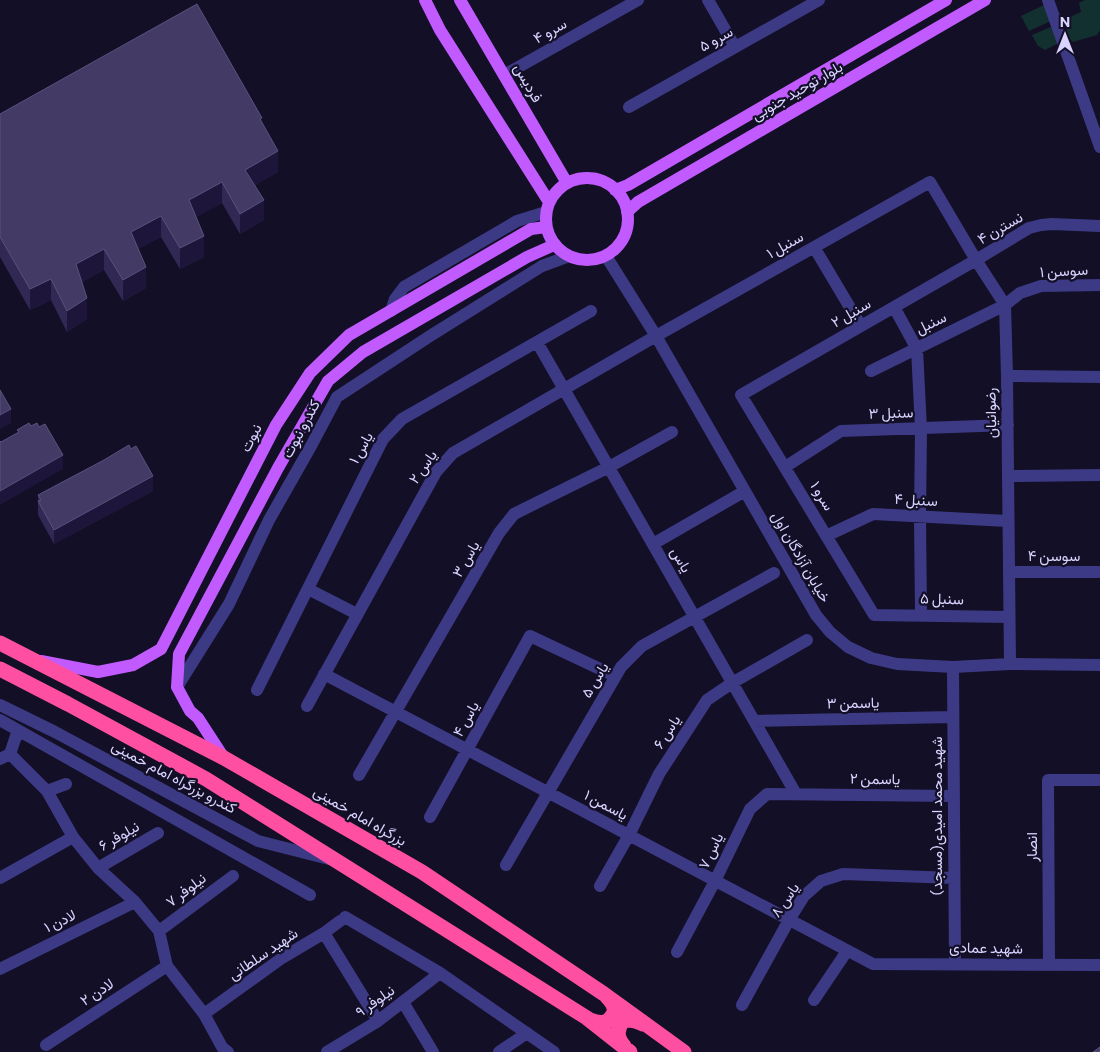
<svg xmlns="http://www.w3.org/2000/svg" width="1100" height="1052" viewBox="0 0 1100 1052" font-family="Commissioner,Vazirmatn,sans-serif">
	<rect width="100%" height="100%" fill="#130f26"/>
	<path fill="#12302f" d="M1085,0H1100V30L1097,35L1073,42L1066,36L1061,21L1081,12L1079,3Z
		M1044,5L1051,21L1029,31L1021,16Z
		M1053,26L1059,43L1045,50L1038,46L1032,35Z"/>
	<g fill="none" stroke-linecap="round" stroke-linejoin="round">
		<path stroke="#3d3a85" stroke-width="12" d="M708,0L735,47
			M1048,0L1100,147
			M504,75L638,0
			M629,107L819,0
			M814,247L861,326
			M606,256L656,336L816,615L830,632L848,647L871,658L897,664L953,667L1010,664L1100,665
			M894,307L917,349L921,429L920,517L921,615
			M391,311L395,299L404,287L517,221L546,212
			M537,342L796,794
			M871,371L1005,305L1020,293L1041,286L1100,285
			M1007,376L1100,377
			M785,467L841,431L1008,425
			M1008,476L1100,475
			M826,536L873,514L1008,521
			M653,544L745,491
			M1009,572H1100
			M308,589L357,614
			M1009,617L874,615L741,395L976,260L1029,228L1041,225L1052,224L1100,226
			M953,667L955,964
			M324,674L873,964L1100,965
			M177,687L229,604L269,520L311,446L337,397L430,336L542,266L569,256
			M257,690L383,439L402,419L591,311
			M0,705L55,732L258,841L329,859
			M307,706L436,472L453,453L656,336L930,182L976,260L1005,305L1007,376L1010,664
			M0,720L310,895
			M754,721L953,717
			M10,754L47,791L73,837L98,868L135,902L159,931L167,966L204,1014L222,1047L228,1052
			M0,759L10,754L18,730
			M359,775L499,533L514,514L609,467L672,432
			M47,791L66,784
			M430,817L530,636L615,676
			M506,865L621,667L642,646L774,573
			M98,868L158,833
			M0,878L73,837
			M600,886L629,835L659,774L707,700L732,683L807,640
			M345,917L440,973L554,1052
			M159,931L233,876
			M324,933L378,1021
			M677,952L715,881L750,809L767,794L954,796
			M1049,965L1048,780H1100
			M0,969L135,902
			M814,1000L847,951
			M403,1002L433,1052
			M742,1005L789,920L804,896L821,881L843,874L954,878
			M204,1014L282,958L324,933L340,921
			M46,1045L167,966
			M327,1052L378,1021L440,973
			M499,1052L527,1033"/>
		<path stroke="#c25bff" stroke-width="12" d="M425,0L440,30L549,202
			M460,0L567,183
			M546 219a41 41 0 1 1 82 0a41 41 0 1 1-82 0Z
			M615,190L628,185L946,0
			M627,212L638,202L985,0
			M41,661L98,672L133,665L161,649L276,425L310,373L349,335L531,229L546,227
			M224,758L198,718L190,711L177,687L179,654L278,468L328,381L363,352L527,257L554,245"/>
		<path stroke="#ff4fa3" stroke-width="15" d="M0,643L224,758L422,872L604,994L684,1052
			M0,669L68,704L206,779L587,1018L630,1052
			M590,1020C598,1023 607,1025 612,1016C614,1013 615,1010 614,1008C613,1003 610,1000 607,997
			M624,1046C617,1038 616,1030 623,1021C631,1019 636,1021 643,1024"/>
	</g>
	<path fill="#312854" d="M0,114L262,122L278,172L255,185L264,220L240,234L222,203L196,217L204,257L180,269L161,237L138,249L146,288L123,301L104,270L82,282L87,319L67,332L51,300L30,310L0,257Z
		M153,491L54,544L38,515V495Z"/>
	<path fill="#1d163a" d="M278,151V172L245,191V170Z
		M222,182V203L189,221V200Z
		M264,200V220L240,234V214Z
		M161,216V237L131,253V232Z
		M204,236V257L180,269V248Z
		M104,249V270L76,285V264Z
		M146,267V288L123,301V280Z
		M51,279V300L30,310V289Z
		M87,298V319L67,332V311Z
		M11,409V423L0,429V415Z
		M63,455V469L0,505V491Z
		M153,476V491L54,544V530Z"/>
	<path fill="#433a66" stroke="#5a527e" d="M197,4L262,118L260,119L278,151L245,170L264,200L240,214L222,182L189,200L204,236L180,248L161,216L131,232L146,267L123,280L104,249L76,264L87,298L67,311L51,279L30,289L0,237V114Z
		M0,390L11,409L0,415Z
		M29,423L31,426L37,423L39,427L45,424L63,455L0,491V441L1,442L19,432L17,430Z
		M129,445L131,449L136,446L153,476L54,530L38,501L41,500L38,495L104,460Z
		M1100,1047V1052H1093Z"/>
	<g text-anchor="middle" stroke-width="4.5" stroke-linejoin="round" paint-order="stroke">
		<g font-size="15" fill="#d9d4ff" stroke="#130f26">
			<text transform="translate(550 31) rotate(-29)" y="5">سرو ۴</text>
			<text transform="translate(716 39) rotate(-29)" y="5">سرو ۵</text>
			<text transform="translate(528 83) rotate(60)" y="5">فردیس</text>
			<text transform="translate(797 91) rotate(-30)" y="5">بلوار توحید جنوبی</text>
			<text transform="translate(1000 228) rotate(-30)" y="5">نسترن ۴</text>
			<text transform="translate(785 245) rotate(-29)" y="5">سنبل ۱</text>
			<text transform="translate(1064 271) rotate(-3)" y="5">سوسن ۱</text>
			<text transform="translate(851 313) rotate(-30)" y="5">سنبل ۲</text>
			<text transform="translate(931 323) rotate(-26)" y="5">سنبل</text>
			<text transform="translate(891 413) rotate(-2)" y="5">سنبل ۳</text>
			<text transform="translate(991 413) rotate(-91)" y="5">رضوانیان</text>
			<text transform="translate(301 429) rotate(-62)" y="5">کندرو نبوت</text>
			<text transform="translate(251 438) rotate(-63)" y="5">نبوت</text>
			<text transform="translate(361 448) rotate(-61)" y="5">یاس ۱</text>
			<text transform="translate(423 467) rotate(-55)" y="5">یاس ۲</text>
			<text transform="translate(822 496) rotate(59)" y="5">سرو ۱</text>
			<text transform="translate(916 500) rotate(3)" y="5">سنبل ۴</text>
			<text x="1054" y="561">سوسن ۴</text>
			<text transform="translate(801 557) rotate(60)" y="5">خیابان آزادگان اول</text>
			<text transform="translate(466 559) rotate(-60)" y="5">یاس ۳</text>
			<text transform="translate(681 560) rotate(60)" y="5">یاس</text>
			<text transform="translate(942 599) rotate(1)" y="5">سنبل ۵</text>
			<text transform="translate(595 680) rotate(-59)" y="5">یاس ۵</text>
			<text transform="translate(853 703) rotate(-1)" y="5">یاسمن ۳</text>
			<text transform="translate(466 719) rotate(-61)" y="5">یاس ۴</text>
			<text transform="translate(667 732) rotate(-57)" y="5">یاس ۶</text>
			<text transform="translate(174 777) rotate(28)" y="5">کندرو بزرگراه امام خمینی</text>
			<text transform="translate(875 779) rotate(1)" y="5">یاسمن ۲</text>
			<text transform="translate(606 805) rotate(28)" y="5">یاسمن ۱</text>
			<text transform="translate(360 816) rotate(30)" y="5">بزرگراه امام خمینی</text>
			<text transform="translate(937 816) rotate(-90)" y="5">(مسجد)شهید محمد امیدی</text>
			<text transform="translate(119 836) rotate(-30)" y="5">نیلوفر ۶</text>
			<text transform="translate(1032 847) rotate(-90)" y="5">انصار</text>
			<text transform="translate(711 851) rotate(-64)" y="5">یاس ۷</text>
			<text transform="translate(186 890) rotate(-37)" y="5">نیلوفر ۷</text>
			<text transform="translate(785 900) rotate(-55)" y="5">یاس ۸</text>
			<text transform="translate(60 921) rotate(-26)" y="5">لادن ۱</text>
			<text transform="translate(986 948) rotate(1)" y="5">شهید عمادی</text>
			<text transform="translate(263 954) rotate(-34)" y="5">شهید سلطانی</text>
			<text transform="translate(97 992) rotate(-33)" y="5">لادن ۲</text>
			<text transform="translate(375 1001) rotate(-35)" y="5">نیلوفر ۹</text>
		</g>
	</g>
	<g transform="translate(1065 35)" stroke="#130f26" stroke-width="4" paint-order="stroke">
	<path d="M0-4L9 19L0 12L-9 19Z" fill="#d9d4ff"/>
	<text y="-8" font-size="14" font-weight="bold" text-anchor="middle" fill="#d9d4ff">N</text>
	</g>
</svg>
